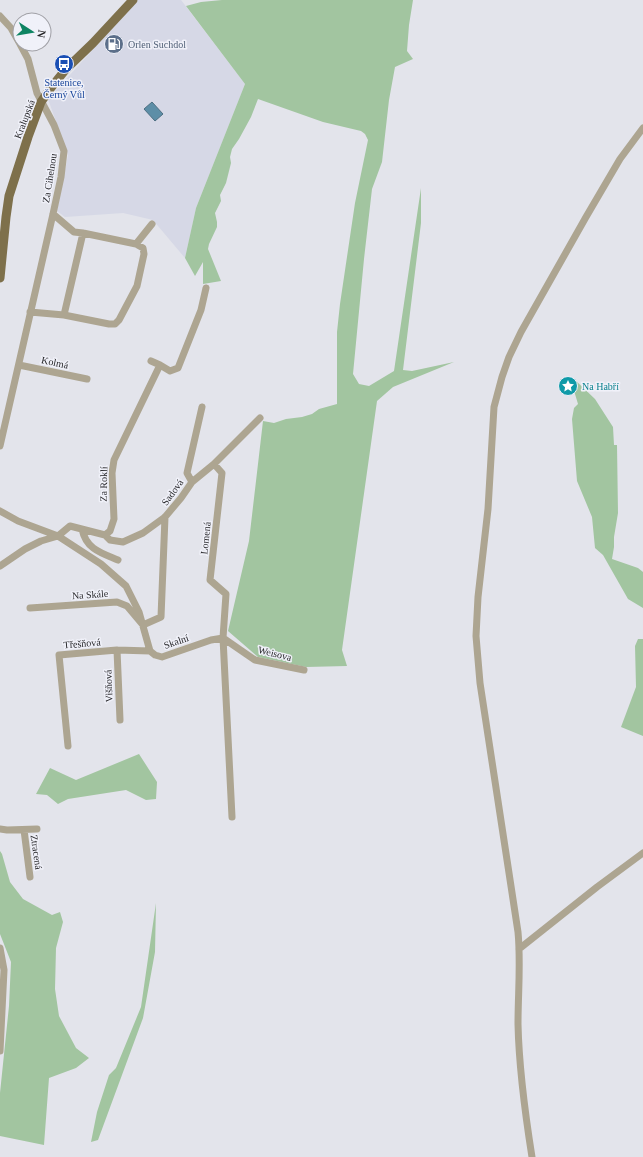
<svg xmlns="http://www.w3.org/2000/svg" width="643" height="1157" viewBox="0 0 643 1157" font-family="'Times New Roman',serif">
	<rect width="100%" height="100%" fill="#e3e4eb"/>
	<path fill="#d6d8e6" d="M138,0H181L245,84L196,208L185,258L153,220L123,213L65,217L57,211L68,155L48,99Z"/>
	<path fill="#a2c5a0" d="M222,0H413L409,25L407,51L413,59L395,67L389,100L382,162L372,189L364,259L353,374L359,384L369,386L394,371L421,188V223L403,370L412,371L454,362L393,387L377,401L342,650L347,666L306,667L258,657L228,631L249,541L263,421L274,423L286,419L302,417L312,414L319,409L337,404V332L340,304L355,203L368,140L365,134L361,131L323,122L258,99L251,117L239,139L232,149L230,157L231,163L226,183L220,195L221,201L215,213L217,222V227L209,244L208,249L221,281L203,284V262L195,276L185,258L196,208L245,84L186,6L201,2Z
		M574,379L595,399L613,427L614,445H617L618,513L614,537V547L612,559L638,568L643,572V608L628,599L603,555L595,548L592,517L577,481L572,419L574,408L578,404L575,394Z
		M638,639H643V736L621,727L636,687L635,646Z
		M139,754L157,782L156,799L146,800L126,790L68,799L58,804L47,795L36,794L50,768L76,780Z
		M0,851L2,854L10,882L23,899L52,915L60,912L63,922L56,948L55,989L59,1016L76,1048L89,1058L76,1068L49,1078L44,1145L0,1136V1093L9,1006L11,962L0,934Z
		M156,903L155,952L143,1018L98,1140L91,1142L97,1112L109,1075L116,1068L141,1007Z"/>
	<path fill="#5d8ea7" stroke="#4d6f82" d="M152,102L163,114L155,121L144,109Z"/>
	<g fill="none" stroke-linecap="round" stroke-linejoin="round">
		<path stroke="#ada591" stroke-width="7" d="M0,16L11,28L20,44
			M136,244L152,224
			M30,312L64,315L109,324H115L119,320L137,286L144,254L143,248L136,244L83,233L74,232L53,214
			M64,315L83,233
			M151,361L160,365
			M19,365L87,379
			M0,446L53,214L61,177L64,151L54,125L37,93L28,59L20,44
			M214,464L260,418
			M192,482L187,473L202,407
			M0,511L18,521L58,536L101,564L126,586L139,612L150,651L155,655L162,657L211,640L223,638
			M82,529C86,549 101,553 118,560
			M105,535L110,540L123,542L143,533L165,517L181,498L192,482L214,464L222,473L210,580L226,594L223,638L232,817
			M0,566L25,549L41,541L58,536L70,526L105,535L110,531L114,519L112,473L114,460L160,365L170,371L178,368L201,310L206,288
			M30,608L117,602L127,606L143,625L161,617L165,517
			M223,638L255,660L304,670
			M117,650L120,720
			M68,746L59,655L117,650L150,651
			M0,829L7,830L37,829
			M24,830L30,877
			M0,948L4,970L0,1051
			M519,949L597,887L643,853
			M532,1157C525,1113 519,1068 518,1024C518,993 521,963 518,932L480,683L476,636L478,597L488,509L494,407L502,377L509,357L521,332L586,217L620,159L643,128"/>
		<path stroke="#7e704b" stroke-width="9" d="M0,278L6,217L9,196L28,137L41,102L50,89L66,69L93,43L133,0"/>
	</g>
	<defs>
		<g id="fuel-disc" transform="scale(1)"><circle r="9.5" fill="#5c6f8a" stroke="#f0f1f9"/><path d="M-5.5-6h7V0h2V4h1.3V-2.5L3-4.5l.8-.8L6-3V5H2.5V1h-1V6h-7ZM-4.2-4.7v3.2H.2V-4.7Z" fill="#fff"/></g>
		<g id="bus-disc" transform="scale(1)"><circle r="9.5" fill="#1a4fb4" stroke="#f0f1f9"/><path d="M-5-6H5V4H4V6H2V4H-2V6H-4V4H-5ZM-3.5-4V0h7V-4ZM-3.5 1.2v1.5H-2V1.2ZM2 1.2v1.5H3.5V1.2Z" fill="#fff"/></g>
		<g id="sight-disc" transform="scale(1)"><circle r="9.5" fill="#0f9aa8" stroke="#f0f1f9"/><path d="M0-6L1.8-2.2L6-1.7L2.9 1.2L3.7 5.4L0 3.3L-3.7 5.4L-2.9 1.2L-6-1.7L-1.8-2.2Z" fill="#fff"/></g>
	</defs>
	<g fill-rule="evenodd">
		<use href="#fuel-disc" x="114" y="44"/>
		<use href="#bus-disc" x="64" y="64"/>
		<use href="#sight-disc" x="568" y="386"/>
	</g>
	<g text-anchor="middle" stroke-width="3" stroke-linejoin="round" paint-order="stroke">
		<g font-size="10" fill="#4e5e75" stroke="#f0f1f9" text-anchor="start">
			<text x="128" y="48">Orlen Suchdol</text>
		</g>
		<g font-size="10" fill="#164399" stroke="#f0f1f9">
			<text x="64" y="86">Statenice,<tspan x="64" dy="12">Černý Vůl</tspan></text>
		</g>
		<g font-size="10" fill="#27272a" stroke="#f0f1f9">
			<text transform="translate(24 119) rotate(-69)" y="4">Kralupská</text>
			<text transform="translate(49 178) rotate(-81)" y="4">Za Cihelnou</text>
			<text transform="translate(55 362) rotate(12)" y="4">Kolmá</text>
			<text transform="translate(103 484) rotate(-89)" y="4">Za Roklí</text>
			<text transform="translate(172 492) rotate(-54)" y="4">Sadová</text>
			<text transform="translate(205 538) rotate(-84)" y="4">Lomená</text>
			<text transform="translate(90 594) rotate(-4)" y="4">Na Skále</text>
			<text transform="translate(176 641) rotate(-19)" y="4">Skalní</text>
			<text transform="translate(82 643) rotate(-5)" y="4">Třešňová</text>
			<text transform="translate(275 653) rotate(14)" y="4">Weisova</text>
			<text transform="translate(108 686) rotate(-92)" y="4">Višňová</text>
			<text transform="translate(37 852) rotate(82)" y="4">Ztracená</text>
		</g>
		<g font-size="10" fill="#0d838f" stroke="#f0f1f9" text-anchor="start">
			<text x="582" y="390">Na Habří</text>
		</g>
	</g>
	<g transform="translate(32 32) rotate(102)"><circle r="19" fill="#f0f1f9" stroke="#a0a0a6"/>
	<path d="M0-3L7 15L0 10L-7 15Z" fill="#0e8463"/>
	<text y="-6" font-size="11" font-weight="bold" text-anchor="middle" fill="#27272a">N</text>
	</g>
</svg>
